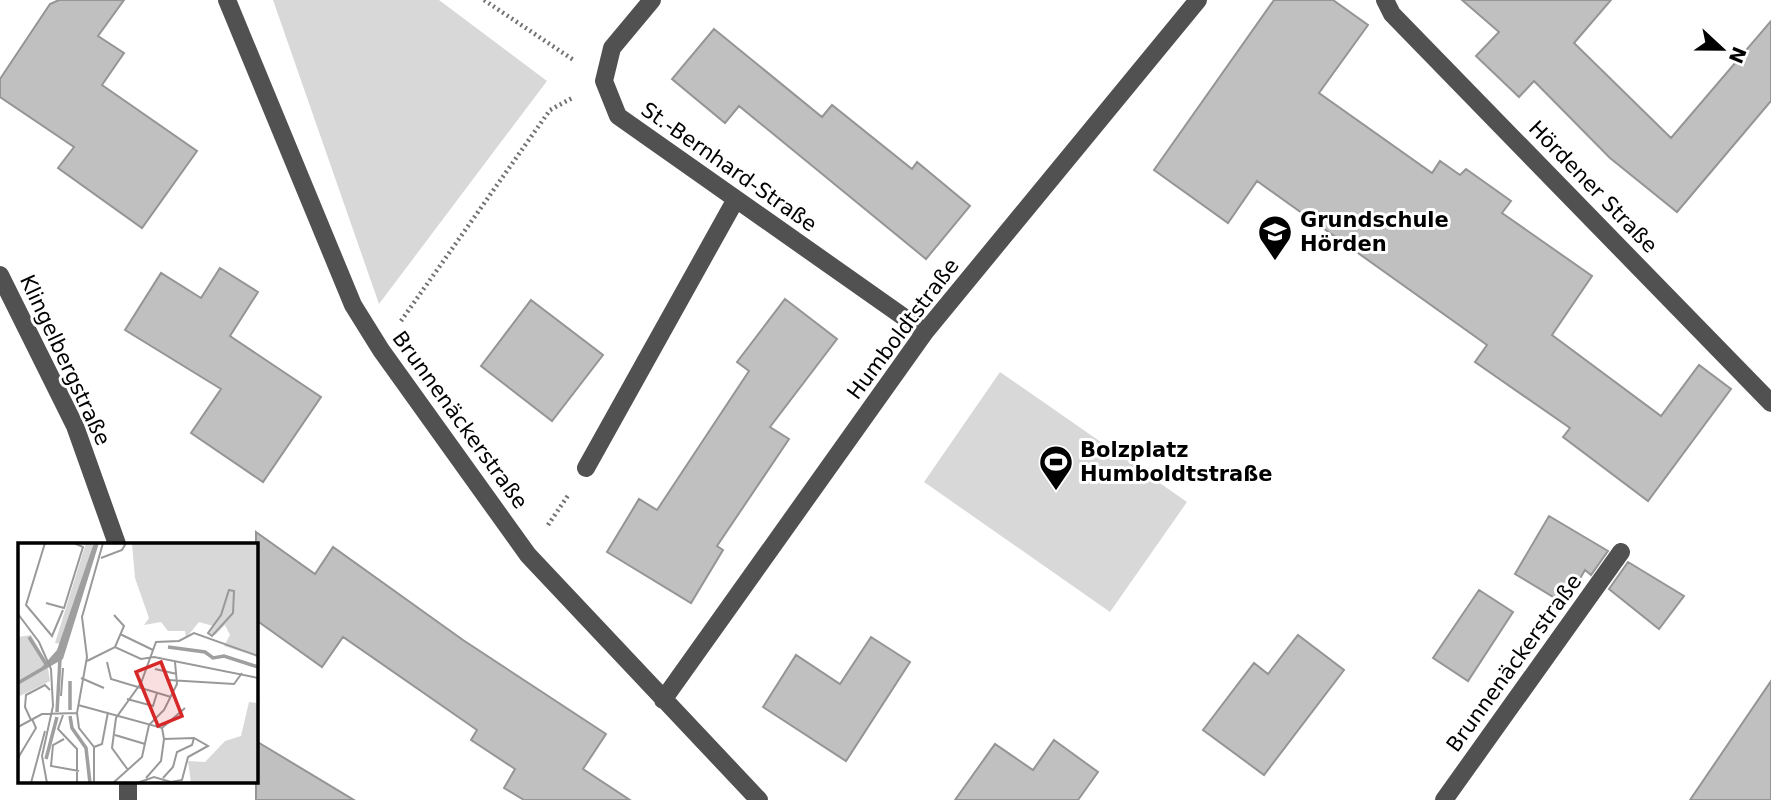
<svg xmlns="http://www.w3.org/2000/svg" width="1771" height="800" viewBox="0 0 1771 800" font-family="'DejaVu Sans',sans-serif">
	<rect width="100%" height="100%" fill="#fff"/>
	<path fill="#d8d8d8" d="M273,0H439L547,81L379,304Z
		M1000,372L1187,502L1110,612L924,482Z"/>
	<path fill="#c0c0c0" stroke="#959595" stroke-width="2" d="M59,0H124L98,36L124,53L102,85L197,151L142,228L58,168L74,147L0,97V79L50,4Z
		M1274,0H1333L1368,25L1319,93L1432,173L1440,161L1460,175L1466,169L1511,201L1502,213L1592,276L1552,335L1661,416L1699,365L1731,389L1648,501L1563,437L1570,428L1475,362L1487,345L1257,181L1228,223L1154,170Z
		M1462,0H1611L1574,43L1671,138L1771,21V101L1677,212L1610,158L1534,81L1519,97L1476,56L1499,32Z
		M714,29L822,117L832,105L912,169L917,162L970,206L926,259L739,106L725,123L672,79Z
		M220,268L258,292L230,336L321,397L263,482L191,433L221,389L125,330L161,273L201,298Z
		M785,299L837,339L770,427L789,439L717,546L723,550L691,603L607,552L639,499L657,510L749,371L737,362Z
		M531,300L603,355L552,421L481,366Z
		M1549,516L1608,551L1591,575L1585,570L1565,604L1515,574Z
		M256,532L315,574L333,547L463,640L606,734L583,769L630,800H524L504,788L515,769L471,740L477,730L343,637L322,667L256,620Z
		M1628,562L1684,596L1659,629L1609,589Z
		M1479,590L1513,612L1468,681L1433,658Z
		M1298,635L1344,670L1264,775L1203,730L1254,663L1268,674Z
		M871,637L910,662L846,761L763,707L796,655L840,684Z
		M1771,681V800H1690Z
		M1054,740L1098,772L1078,800H955L995,744L1033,770Z
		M256,741L354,800H256Z"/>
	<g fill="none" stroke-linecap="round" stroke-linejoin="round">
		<path stroke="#737373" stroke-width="4.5" stroke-dasharray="2 3.5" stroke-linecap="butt" d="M484,0L575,61
			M401,321L550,110L574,97
			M548,525L569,494"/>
		<path stroke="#515151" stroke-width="18" d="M227,0L353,305L381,350L528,555L759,800
			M652,0L612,48L604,81L618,116L925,332
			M1385,0L1392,14L1771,403
			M0,275L75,426L117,544
			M586,468L736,199
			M663,700L925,332L1198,0
			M128,781V800
			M1444,800L1621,552"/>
	</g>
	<defs>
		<g id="school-pin" transform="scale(1.75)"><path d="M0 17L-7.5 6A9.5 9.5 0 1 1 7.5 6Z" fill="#000" stroke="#fff"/><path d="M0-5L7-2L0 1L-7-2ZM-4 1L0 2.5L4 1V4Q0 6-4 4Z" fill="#fff"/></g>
		<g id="stadium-pin" transform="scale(1.75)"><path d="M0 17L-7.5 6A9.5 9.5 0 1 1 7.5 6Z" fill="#000" stroke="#fff"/><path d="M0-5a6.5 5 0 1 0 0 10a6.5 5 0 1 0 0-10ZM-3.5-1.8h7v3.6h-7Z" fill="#fff"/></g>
	</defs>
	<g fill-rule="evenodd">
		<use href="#school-pin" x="1275" y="232"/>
		<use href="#stadium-pin" x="1056" y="462"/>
	</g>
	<g text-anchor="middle" stroke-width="6" stroke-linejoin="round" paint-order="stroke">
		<g font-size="21" fill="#000" stroke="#fff">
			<text transform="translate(729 167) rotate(35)" y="7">St.-Bernhard-Straße</text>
			<text transform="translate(1593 187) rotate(46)" y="7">Hördener Straße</text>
			<text transform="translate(903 329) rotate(-53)" y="7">Humboldtstraße</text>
			<text transform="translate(65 360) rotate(65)" y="7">Klingelbergstraße</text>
			<text transform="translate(460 420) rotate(54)" y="7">Brunnenäckerstraße</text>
			<text transform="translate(1514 663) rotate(-54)" y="7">Brunnenäckerstraße</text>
		</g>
		<g font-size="21" font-weight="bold" fill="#000" stroke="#fff" text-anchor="start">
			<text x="1300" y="227">Grundschule<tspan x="1300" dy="24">Hörden</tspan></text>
			<text x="1080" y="457">Bolzplatz<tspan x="1080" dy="24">Humboldtstraße</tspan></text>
		</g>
	</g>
	<g transform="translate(18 543)">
		<rect width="240" height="240" fill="#fff"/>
		<path d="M68,0H76L59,60L43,101L37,100ZM114,0H240V114L206,103L212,92L207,82L197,92L190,90L195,83L181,79L168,95L167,88H150L143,79L126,82L131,75L117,35ZM13,92L29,119L32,138L0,154V94ZM231,159L240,160V240H173L170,218L187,219L207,198L223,193Z" fill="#d8d8d8"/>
		<path d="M76,0H81L45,116L0,142V138L24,124L39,107Z" fill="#9f9f9f"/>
		<path fill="none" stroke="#9f9f9f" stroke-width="3.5" d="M11,94L28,121M150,104L187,109L195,115L206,113L240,124M52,138V167M39,169L42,116M52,173L54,185L68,205L72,240M28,216L39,174"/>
		<path fill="none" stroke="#999" stroke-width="2" d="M27,0L8,62L34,93L45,67M83,15L104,7L108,0M211,47L216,48L215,70L194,93L190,90L203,72ZM28,60L46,65L65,4L56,0M0,71L21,99L33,126L35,163L24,213L29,240M96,72L106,83L97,104M102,91L135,107M69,118L97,104L123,116L136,114L240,135M89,119L93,136L153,154M137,126L159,131M63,135L86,145M150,137L216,141L224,130M43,153L45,125M109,156L135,163L139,150M60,162L144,185L167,165M45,172L40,186L59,206V240M13,177L7,164L8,152L27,142L32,147M0,184L24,171L59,170M97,192L127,201M46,196L35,202L33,223L61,228M76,204L84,201L90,169M0,215L18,185L14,176M110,227L94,205L98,175L123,140L138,99L161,98L176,90L240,113M128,235L143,218L146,196M145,235L155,224L159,209L174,202L176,195M13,240L27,188M76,240V204L61,185L59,170L69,114L64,74L85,0M95,240L124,214L131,182L146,167L159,141L157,119M119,240L136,234L153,239L164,237L170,214L190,203L176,195L146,196L144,185"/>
		<path fill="#d62828" fill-opacity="0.15" stroke="#d62828" stroke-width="3.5" d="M143,119L164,173L140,183L118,129Z"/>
		<rect width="240" height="240" fill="none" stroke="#000" stroke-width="3.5"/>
	</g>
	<g transform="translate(1722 49) rotate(112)" stroke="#ffffff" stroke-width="5" paint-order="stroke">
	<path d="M0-5L12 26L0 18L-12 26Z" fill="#000000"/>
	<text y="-10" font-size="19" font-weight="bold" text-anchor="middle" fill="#000000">N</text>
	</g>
</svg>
